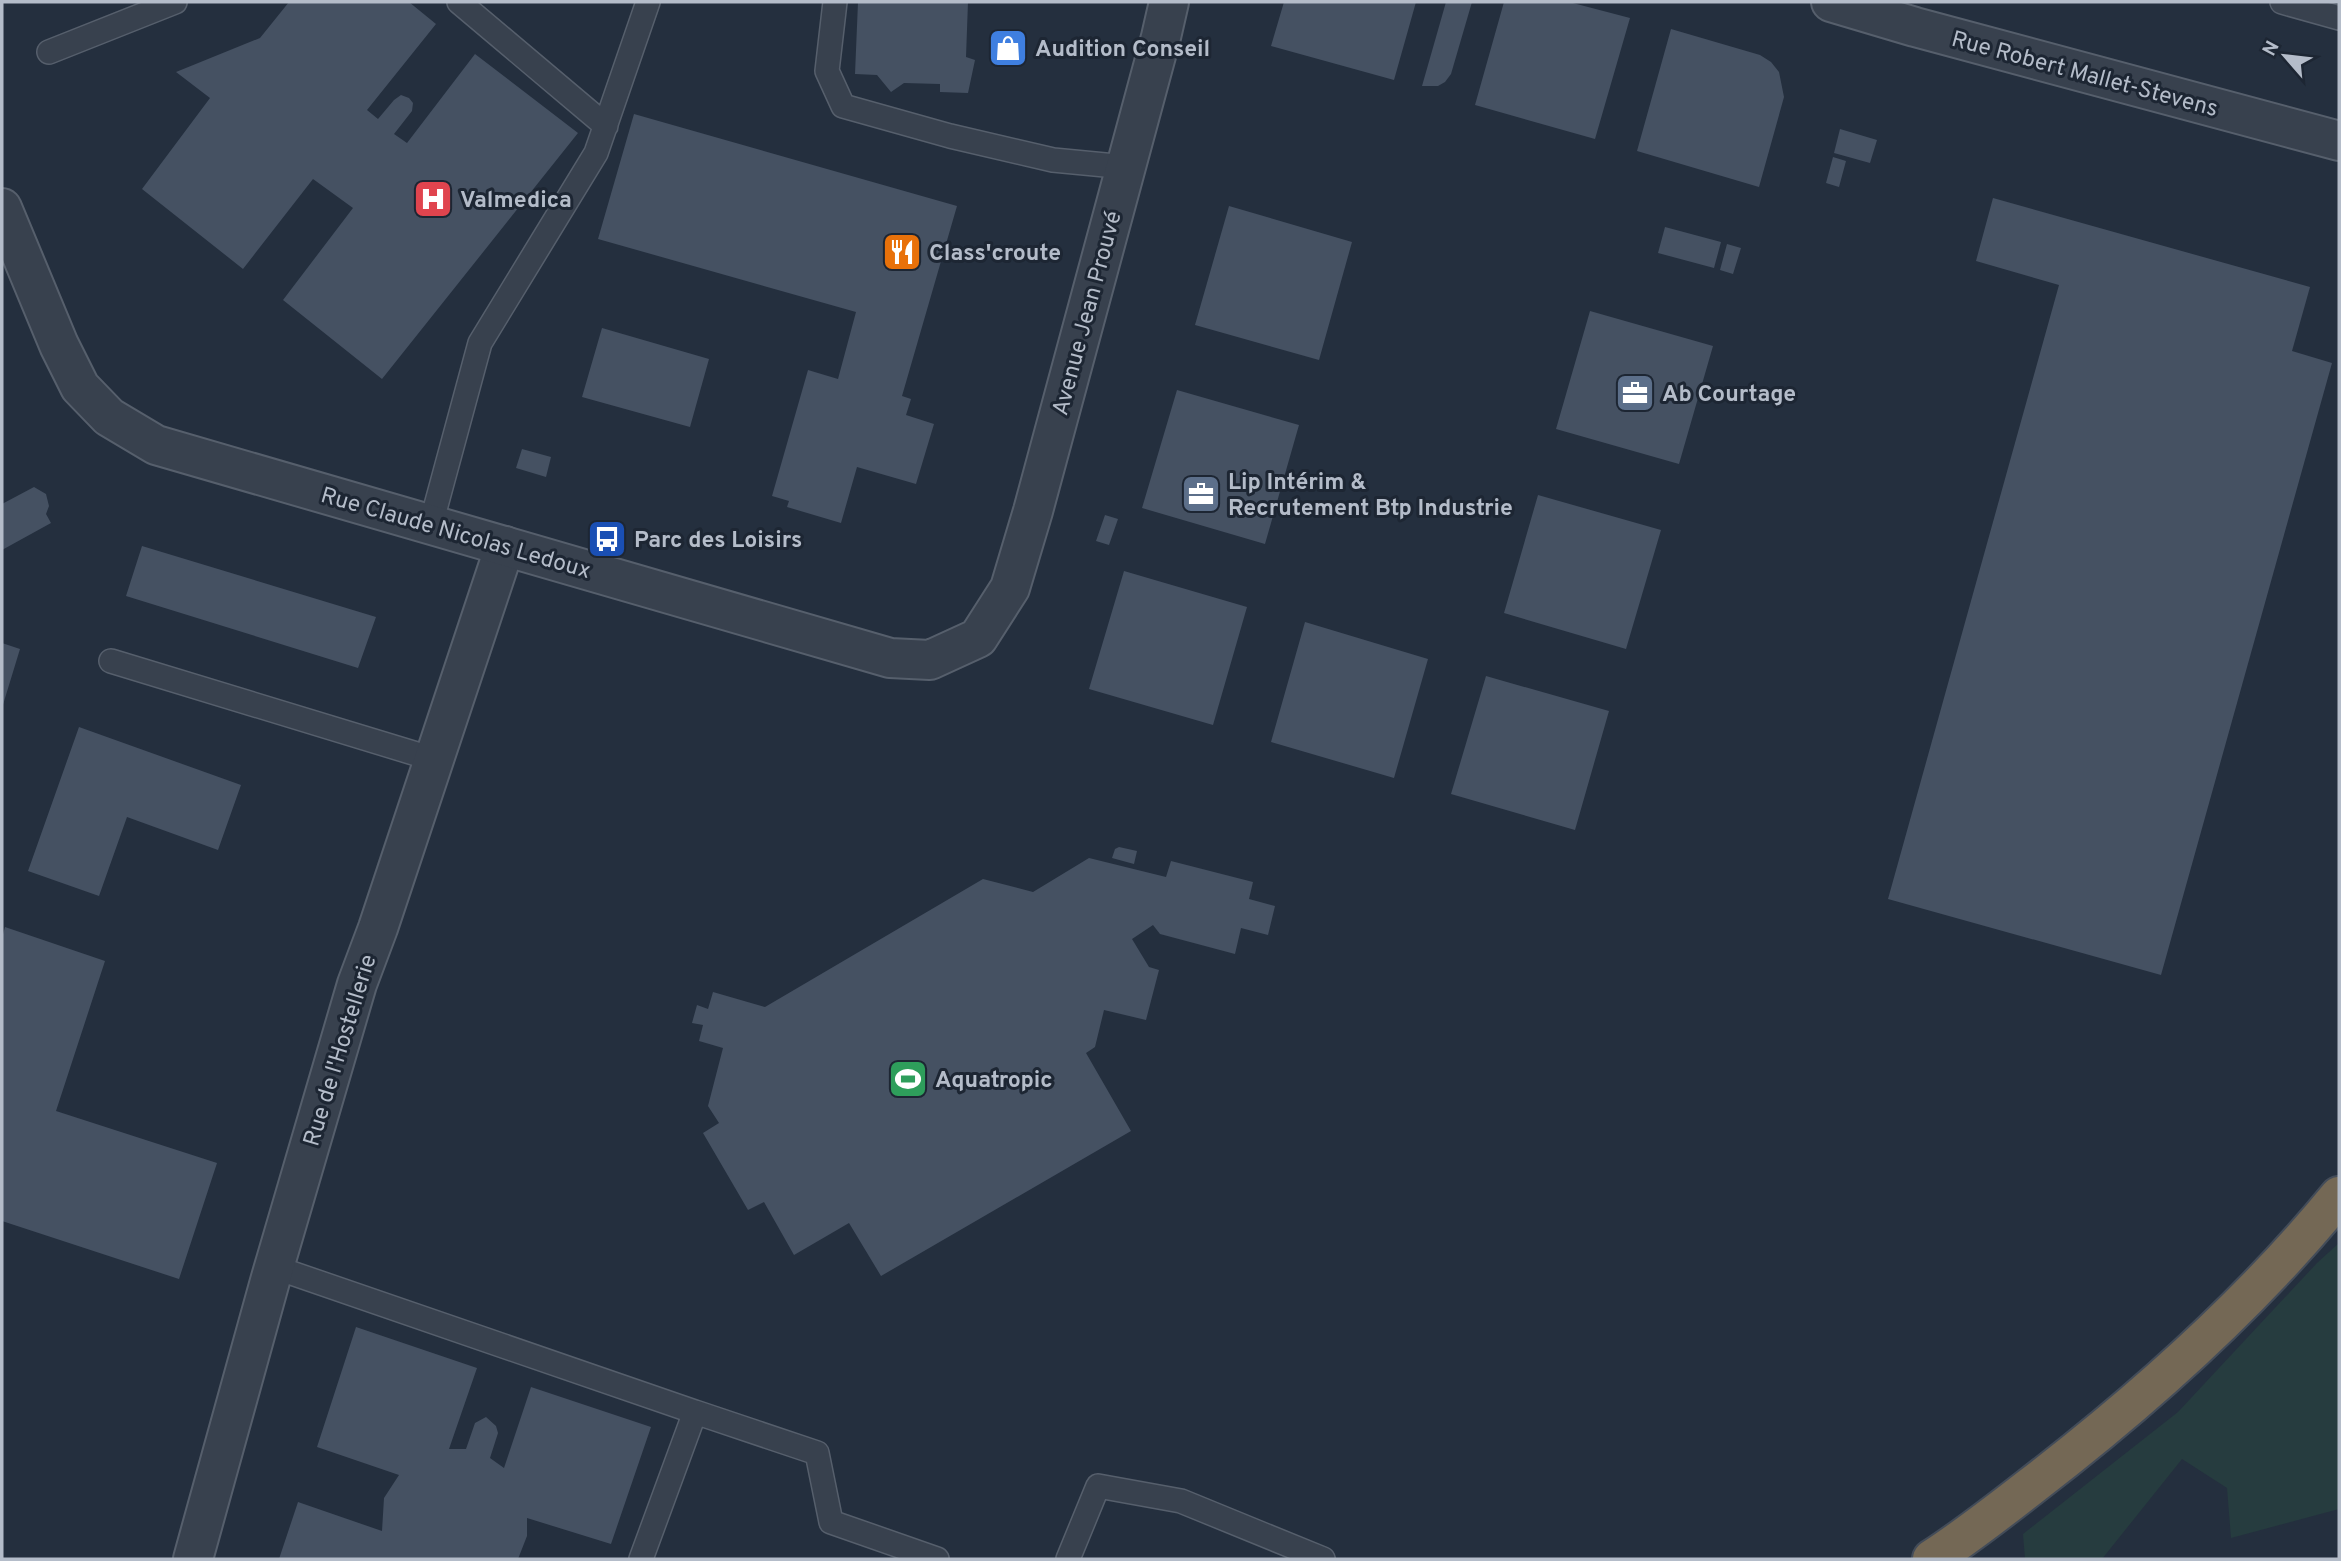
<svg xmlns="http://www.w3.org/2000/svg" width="2341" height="1561" viewBox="0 0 2341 1561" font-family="Overpass,sans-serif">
	<rect width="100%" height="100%" fill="#242f3e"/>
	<path fill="#263c3f" d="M2339,1243V1509L2231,1538L2227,1488L2182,1459L2102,1559H2025L2023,1534L2178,1412L2317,1263Z"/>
	<path fill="#455162" d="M289,2H409L436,24L367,110L378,119L394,100L401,95L409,98L413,103L412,111L394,134L407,143L475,54L578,133L382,379L283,300L353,208L313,179L243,269L142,189L210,98L176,72L260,38Z
		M858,2H968L966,57L975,60L968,93L940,92V84L904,83L891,92L877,75L855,74Z
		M1284,2H1416L1394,80L1271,46Z
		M1446,2H1472L1451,74L1445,82L1438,86H1422Z
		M1504,2H1569L1630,18L1595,139L1475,105Z
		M1671,29L1760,55L1771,62L1779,72L1784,97L1759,187L1637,151Z
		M634,114L957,206L902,396L911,399L906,415L934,424L916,484L857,467L841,523L787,507L789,501L772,496L808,370L838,379L856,312L598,239Z
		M1840,129L1877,140L1870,163L1834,153Z
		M1833,157L1846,161L1839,187L1826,183Z
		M1993,198L2310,287L2292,351L2332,363L2161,975L1888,899L2059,285L1976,261Z
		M1229,206L1352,242L1319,360L1195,325Z
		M1665,227L1721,242L1714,268L1658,253Z
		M1727,244L1741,248L1733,274L1720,270Z
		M1590,311L1713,346L1679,464L1556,429Z
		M602,328L709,359L690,427L582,397Z
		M1177,390L1299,425L1265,544L1142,508Z
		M522,449L551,457L546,477L516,468Z
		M34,487L46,494L49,506L46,514L51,523L2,550V504Z
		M1538,495L1661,530L1626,649L1504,613Z
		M1105,515L1118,519L1109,545L1096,541Z
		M142,546L376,617L358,668L126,596Z
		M1124,571L1247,607L1213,725L1089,689Z
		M1305,622L1428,659L1394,778L1271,742Z
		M2,643L20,649L2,708Z
		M1486,676L1609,711L1575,830L1451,794Z
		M79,727L241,785L218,850L127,817L99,896L28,871Z
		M1119,847L1137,851L1134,864L1112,858L1115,849Z
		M1089,858L1166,877L1171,861L1253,882L1249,899L1275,906L1268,935L1241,928L1235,954L1160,934L1153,925L1132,939L1149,967L1159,970L1146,1020L1104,1010L1095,1047L1086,1053L1131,1131L881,1276L849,1223L794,1255L764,1202L748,1210L703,1133L719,1123L708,1106L723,1048L699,1041L703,1025L692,1023L697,1005L708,1009L713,992L765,1007L983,879L1033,892Z
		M5,927L105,961L56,1111L217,1163L179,1279L2,1221V938Z
		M356,1327L477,1368L449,1449H466L475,1423L486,1417L496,1426L498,1433L490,1458L504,1468L531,1387L651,1427L611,1544L527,1518V1536L518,1559H279L298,1502L382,1531L384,1498L399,1475L317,1447Z"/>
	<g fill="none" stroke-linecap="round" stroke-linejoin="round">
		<g stroke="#565f6c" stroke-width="26">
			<path id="service" d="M459,2L606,126
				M835,2L827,71L843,106L950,136L1053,160L1126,167
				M2282,2L2339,18
				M49,52L175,2
				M431,524L480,343L596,153L648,2
				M111,661L433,759
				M274,1267L695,1412L641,1559
				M695,1412L817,1453L831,1522L937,1559
				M1068,1559L1098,1486L1181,1501L1323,1559"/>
		</g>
		<g stroke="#565f6c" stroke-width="42">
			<path id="minor" d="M1831,2L1915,27L2339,141
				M193,1559L270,1281L357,984L378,928L505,546"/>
		</g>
		<g stroke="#565f6c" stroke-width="42">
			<path id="tertiary" d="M2,208L59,345L80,387L109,417L156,445L890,658L930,660L978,638L1010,588L1033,511L1161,37L1169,2"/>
		</g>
		<g stroke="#434c59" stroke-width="42">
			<path id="motorway" d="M1932,1559C1966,1537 1998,1512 2030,1487C2142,1401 2250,1305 2339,1196"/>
		</g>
		<use href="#service" stroke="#38414e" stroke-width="23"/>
		<use href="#minor" stroke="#38414e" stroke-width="38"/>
		<use href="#tertiary" stroke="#38414e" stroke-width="38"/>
		<use href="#motorway" stroke="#746855" stroke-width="38"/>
	</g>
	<defs>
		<g id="shop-square" transform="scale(2.0125)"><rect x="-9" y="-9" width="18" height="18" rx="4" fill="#3f7fe0" stroke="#1d2633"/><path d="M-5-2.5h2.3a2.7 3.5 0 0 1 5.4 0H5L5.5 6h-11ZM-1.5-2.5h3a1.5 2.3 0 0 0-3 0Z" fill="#fff"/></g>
		<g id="hospital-square" transform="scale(2.0125)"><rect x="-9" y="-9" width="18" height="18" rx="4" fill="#e0444e" stroke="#1d2633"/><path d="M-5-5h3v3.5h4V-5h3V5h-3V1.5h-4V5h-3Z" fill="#fff"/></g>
		<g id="restaurant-square" transform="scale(2.0125)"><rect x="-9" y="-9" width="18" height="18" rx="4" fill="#e8710a" stroke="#1d2633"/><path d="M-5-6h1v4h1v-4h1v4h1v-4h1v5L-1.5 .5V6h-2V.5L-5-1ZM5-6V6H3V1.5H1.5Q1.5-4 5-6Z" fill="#fff"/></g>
		<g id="office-square" transform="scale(2.0125)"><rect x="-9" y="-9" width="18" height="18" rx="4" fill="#5c6f8a" stroke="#1d2633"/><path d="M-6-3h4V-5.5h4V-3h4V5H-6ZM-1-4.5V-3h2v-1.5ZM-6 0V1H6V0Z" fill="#fff"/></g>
		<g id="bus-square" transform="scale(2.0125)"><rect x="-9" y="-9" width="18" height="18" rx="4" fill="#1a4fb4" stroke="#1d2633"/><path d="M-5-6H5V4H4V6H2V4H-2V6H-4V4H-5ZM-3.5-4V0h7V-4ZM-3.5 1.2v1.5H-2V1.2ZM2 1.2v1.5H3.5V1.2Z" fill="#fff"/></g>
		<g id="stadium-square" transform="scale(2.0125)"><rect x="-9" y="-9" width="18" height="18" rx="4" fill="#2e9e5b" stroke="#1d2633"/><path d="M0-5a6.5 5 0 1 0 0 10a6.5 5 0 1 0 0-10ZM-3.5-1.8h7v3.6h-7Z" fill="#fff"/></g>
	</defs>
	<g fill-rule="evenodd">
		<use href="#shop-square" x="1008" y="48"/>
		<use href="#hospital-square" x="433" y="199"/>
		<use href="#restaurant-square" x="902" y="252"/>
		<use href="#office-square" x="1635" y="393"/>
		<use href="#office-square" x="1201" y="494"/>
		<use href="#bus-square" x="607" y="539"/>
		<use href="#stadium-square" x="908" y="1079"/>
	</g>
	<g text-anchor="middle" stroke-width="6" stroke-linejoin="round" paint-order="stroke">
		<g font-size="23" font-weight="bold" fill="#b4bcc9" stroke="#1d2633" text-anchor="start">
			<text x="1035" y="56">Audition Conseil</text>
			<text x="460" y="207">Valmedica</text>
			<text x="929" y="260">Class'croute</text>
			<text x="1662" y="401">Ab Courtage</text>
			<text x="1228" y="489">Lip Intérim &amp;<tspan x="1228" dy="26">Recrutement Btp Industrie</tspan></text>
			<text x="634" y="547">Parc des Loisirs</text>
			<text x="935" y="1087">Aquatropic</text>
		</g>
		<g font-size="23" fill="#b4bcc9" stroke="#1d2633">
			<text transform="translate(2085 73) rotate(15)" y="8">Rue Robert Mallet-Stevens</text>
			<text transform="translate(1086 313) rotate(-75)" y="8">Avenue Jean Prouvé</text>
			<text transform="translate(456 532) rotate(16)" y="8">Rue Claude Nicolas Ledoux</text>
			<text transform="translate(339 1050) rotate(-73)" y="8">Rue de l'Hostellerie</text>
		</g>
	</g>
	<rect width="2341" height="1561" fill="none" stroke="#b4bcc9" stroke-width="7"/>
	<g transform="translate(2285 56) rotate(298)" stroke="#1d2633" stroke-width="5" paint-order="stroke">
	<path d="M0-5L12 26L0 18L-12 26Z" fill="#b4bcc9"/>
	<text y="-10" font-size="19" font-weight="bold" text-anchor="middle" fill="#b4bcc9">N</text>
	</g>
</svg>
